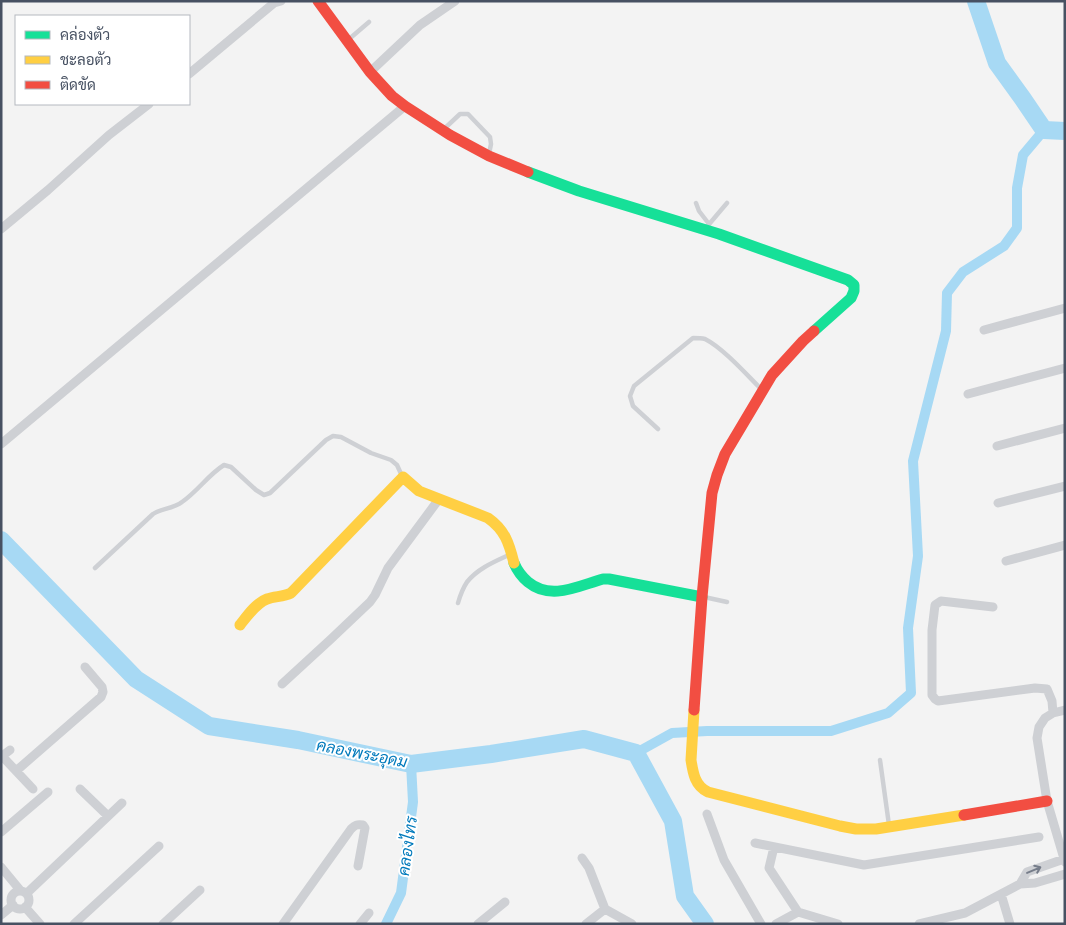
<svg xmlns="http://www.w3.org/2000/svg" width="1066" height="925" viewBox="0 0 1066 925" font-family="'Work Sans',Sarabun,sans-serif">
	<rect width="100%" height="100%" fill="#f3f3f3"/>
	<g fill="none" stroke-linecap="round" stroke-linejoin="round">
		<path stroke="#a7d9f4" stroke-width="10" d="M636,753L672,733L707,731H831L888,713L911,693L908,628L918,556L913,461L946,331L947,293L963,272L1004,246L1017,228V188L1023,155L1044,130
			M386,924L401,893L413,802L411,764"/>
		<path stroke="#a7d9f4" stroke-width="18" d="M976,1L997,63L1023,99L1044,130L1065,131
			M1,540L136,679L209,726L298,740L411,764L491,754L584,739L636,753L673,821L685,896L705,924"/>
		<path stroke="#ced0d4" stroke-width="4.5" d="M348,40L369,22
			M444,129L460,114H468L490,137L491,144L489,154
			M696,203L699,211L709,224
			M705,229L727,203
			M658,429L633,406L630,396L634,386L693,338C697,338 701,338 705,339C723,348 747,375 761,389
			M95,568L153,514C162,508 173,509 182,502C198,491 208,475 224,465L231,467L256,490L264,495L270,493L326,440L333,436L341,437L371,453L391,460L397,465L402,476
			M704,597L727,602
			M458,603C460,596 463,588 467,582C478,568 496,561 511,554
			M880,760L889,825"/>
		<path stroke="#ced0d4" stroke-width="9" d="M370,72L420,25L455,1
			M189,74L268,8L274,3L281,1
			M1,229L48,190L109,135L149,104
			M984,330L1065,308
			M968,394L1065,368
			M1,444L405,106
			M997,446L1065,428
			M998,503L1065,486
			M1006,561L1065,545
			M993,607L941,601L935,605L932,630V695L935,699L938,701L1035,688L1047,689L1052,701L1053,713
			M282,684L331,639L370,602L375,595L388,568L439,499
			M1065,710L1053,713L1045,718L1039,727L1037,738L1047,801L1065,862
			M2,756L33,789
			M1,757L10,750
			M16,771L101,697L103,692L102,687L85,667
			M80,789L108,816
			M707,814L724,860L761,924
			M1,832L48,792
			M755,843L864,865L1039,837
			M774,847L769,868L798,912L838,924
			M582,858L589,868L605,909L632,924
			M1064,859L1027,872L1020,884L1035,883L1065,874
			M1,867L20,890
			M11 900a9 9 0 1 1 18 0a9 9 0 1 1-18 0Z
			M27,893L122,803
			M1001,894L1010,924
			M25,907L40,924
			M1,915L13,905
			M74,924L159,846
			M163,924L200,890
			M283,924L351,829C355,825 357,824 363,825L365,828L358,866
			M360,924L369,913
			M478,924L505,902
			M586,924L605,909
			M776,924L798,912
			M919,924L965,913L1020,884"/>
		<path stroke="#16e098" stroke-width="11" d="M528,172L579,191L719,234L848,280L854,285V291L851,298L814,331
			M514,563C517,570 522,577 528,582C551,601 578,586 603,579H609L702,597"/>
		<path stroke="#ffcf43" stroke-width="11" d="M240,625C247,616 256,603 267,599C275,596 283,597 291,593L403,477L419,491L488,518C505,530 509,543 514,563
			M694,710L691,760C693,773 695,786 708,792L840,826L856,829H876L964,815"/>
		<path stroke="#f24e42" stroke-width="11" d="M318,1L370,72L392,96L405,106L450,135L489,156L528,172
			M694,710L702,597L712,493L717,475L725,454L772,375L803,341L814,331
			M964,815L1047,801"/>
	</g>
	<defs><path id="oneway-shaft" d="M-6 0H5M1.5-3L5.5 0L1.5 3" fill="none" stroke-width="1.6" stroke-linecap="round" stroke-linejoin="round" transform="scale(1.25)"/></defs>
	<use stroke="#767d8a" href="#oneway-shaft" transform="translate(1034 870) rotate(-23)"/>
	<g text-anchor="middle" stroke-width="4" stroke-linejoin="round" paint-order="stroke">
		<g font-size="16" font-style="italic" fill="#007abc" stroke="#fff">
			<text transform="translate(362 753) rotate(11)" y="6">คลองพระอุดม</text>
			<text transform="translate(407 846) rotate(-82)" y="6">คลองไทร</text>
		</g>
	</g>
	<rect width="1066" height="925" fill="none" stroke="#475162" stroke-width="5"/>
	<rect x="15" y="15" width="175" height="90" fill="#ffffff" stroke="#b5b9c0"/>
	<rect x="25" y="31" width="25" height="8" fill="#16e098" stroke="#b5b9c0"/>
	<text x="60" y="40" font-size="15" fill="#475162">คล่องตัว</text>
	<rect x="25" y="56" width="25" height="8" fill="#ffcf43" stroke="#b5b9c0"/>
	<text x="60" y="65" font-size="15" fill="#475162">ชะลอตัว</text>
	<rect x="25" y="81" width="25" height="8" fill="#f24e42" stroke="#b5b9c0"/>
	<text x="60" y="90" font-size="15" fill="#475162">ติดขัด</text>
</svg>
